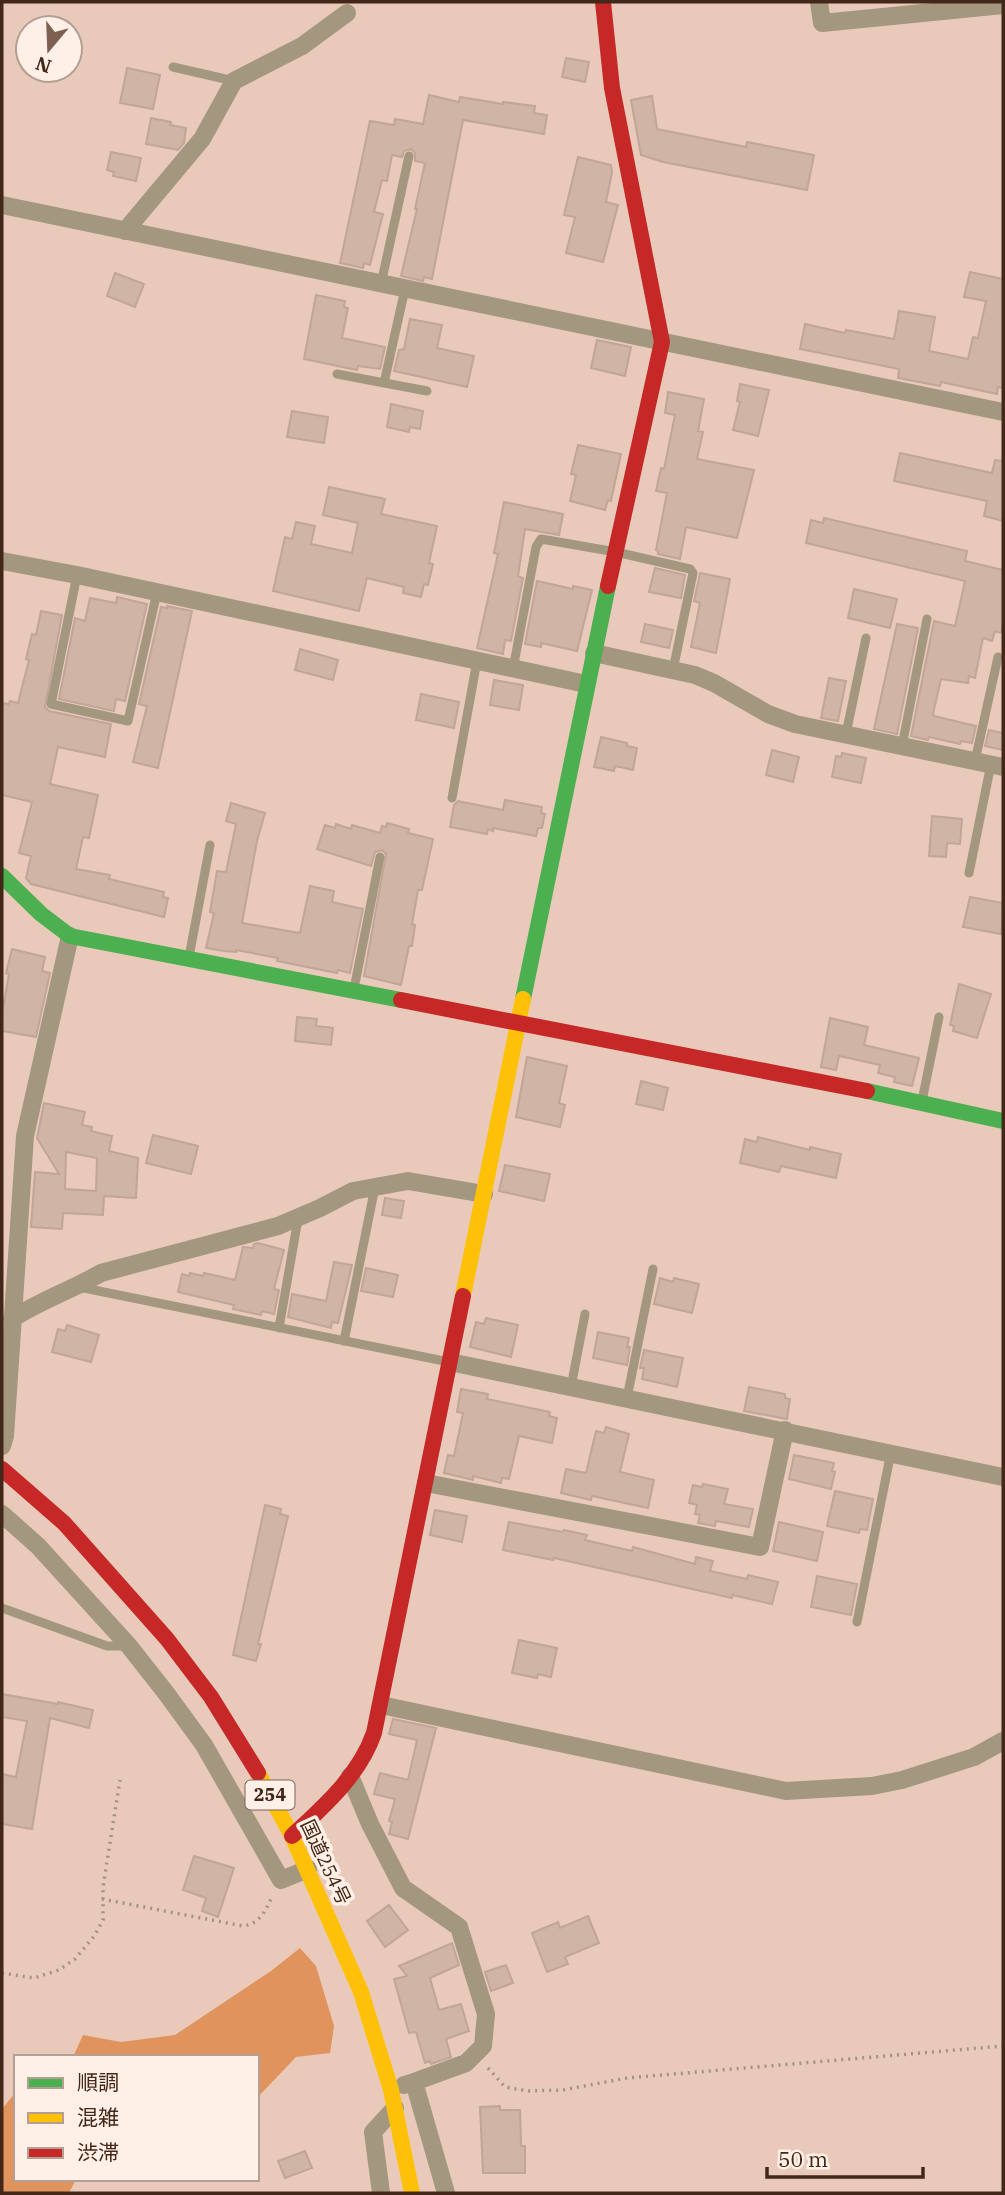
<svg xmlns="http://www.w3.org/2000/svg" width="1005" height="2195" viewBox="0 0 1005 2195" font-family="'IBM Plex Serif','Noto Sans JP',serif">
	<rect width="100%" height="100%" fill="#e9c9b9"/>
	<path fill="#e1935e" d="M300,1948L316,1966L334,2026L330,2053L296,2057L257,2098V2057H73L83,2035L121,2042L175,2035L271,1971Z
		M16,2092V2179H76L69,2193H2V2109Z"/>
	<path fill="#d0b4a6" stroke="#c1a597" stroke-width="2" fill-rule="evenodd" d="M566,58L589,62L585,82L562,77Z
		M127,68L160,75L153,109L120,103Z
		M429,95L459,102L460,97L503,104V102L535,106L534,113L547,115L544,134L463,120L432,279L424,277L423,281L401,276L417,209H415L425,163L415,161V153L411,149L404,151L402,157L392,155L387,181L382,180L374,212L383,214L370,265L364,263L363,268L340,263L370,121L394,125L395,119L423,124Z
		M652,96L657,129L746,147L747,142L814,155L807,190L663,162L641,155L631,100Z
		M151,118L171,122L170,125L186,128L184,143L178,150L146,144Z
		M111,152L141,158L136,181L113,176L114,172L107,170Z
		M578,157L611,165L612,173L606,202L618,205L603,262L566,253L575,217L564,215Z
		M970,272L1003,279V388L998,387L997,394L941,382L940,386L898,378L899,369L800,349L805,324L845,333L846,330L894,339L899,311L935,317L929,351L968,359L973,337L978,338L986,301L964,297Z
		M115,273L144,284L135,307L107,296Z
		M316,295L345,301L344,307L348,308L342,338L385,347L380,369L358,366L357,370L304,359Z
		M410,319L442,325L437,348L474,356L467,387L394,371L399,350L404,349Z
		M597,340L631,347L625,376L591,368Z
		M740,384L769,390L758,436L733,430L740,402L737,401Z
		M668,392L704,399L698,431L703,432L697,459L754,470L737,538L686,527L680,559L658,554V551L656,550L667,493L656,491L661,468L664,469L675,415L665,413Z
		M391,404L423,411L420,429L410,427L409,432L387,427Z
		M292,411L328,417L324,443L287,437Z
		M578,445L621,454L611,501L608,500L605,510L570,501L576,475L571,474Z
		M900,453L992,473L995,460L1003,461V521L984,516L987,501L894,481Z
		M329,487L385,499L381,514L437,526L429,563L433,564L428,585L424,584L421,597L403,593L404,587L367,578L359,611L273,591L285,537L292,539L296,522L315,526L311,544L352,553L358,523L323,515Z
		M504,502L563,514L559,535L525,529L518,576L523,578L511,641L505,640L503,654L477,648L498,554L494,553Z
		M824,518L967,551L965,561L1003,570V623L1001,633L995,631L992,641L983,638L975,678L969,676L968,683L941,679L933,714L934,716L976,726L972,743L961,741L960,744L929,737L928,740L911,736L934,621L955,626L965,581L806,543L811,520L823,523Z
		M655,568L685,575L681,598L649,592Z
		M700,573L730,579L716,653L691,647L700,603L694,601Z
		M537,581L573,589V586L592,590L577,651L541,643V647L525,644Z
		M854,589L897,599L890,628L848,618Z
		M117,597L147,604L125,701L116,699L114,711L59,699L75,618L85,621L90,598L116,603Z
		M167,606L192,611L158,768L133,762L147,706L139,704L161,607L167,608Z
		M41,611L62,615L45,707L49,711L111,724L105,757L58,747L50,784L98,795L89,838L83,837L76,869L110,875L109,879L164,892L163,897L168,898L164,917L31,884L26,878L31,856L19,853L32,802L2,795V703L9,704L10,701L18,703L29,660L26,659L32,634L36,635Z
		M645,624L673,630L669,648L641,642Z
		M897,624L918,628L897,734L874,729Z
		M300,649L338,660L333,680L295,670Z
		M829,678L846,681L838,721L821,718Z
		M494,680L523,685L519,710L490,705Z
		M421,694L459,702L454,728L416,720Z
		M989,730L1003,733V750L985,746Z
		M601,737L627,743V746L637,748L633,770L615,766L614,771L594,767Z
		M772,750L799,757L793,782L766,775Z
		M842,753L866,758L861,783L832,777L836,756L841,757Z
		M505,800L542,807L541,813L545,814L542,828H538L536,836L493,828V831L488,829L487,834L450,827L454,805L458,801L503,810Z
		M231,803L265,813L257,841L242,923L300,933L310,886L334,891L332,902L363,909L350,973L338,970L337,973L277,961L278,958L236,950V952L224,951L206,948L214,913L210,912L217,871L226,872L236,824L226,821Z
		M932,816L962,819L960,844L947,843L946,857L929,856Z
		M387,823L409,829L408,833L433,839L422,890H418L412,924L415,925L412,946H409L401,985L364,976L386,854L382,850L375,852L371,866L317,849L325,825L335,828L336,824L351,829L352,825L380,833L382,826L386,827Z
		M970,897L1003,903L1001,934L963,927Z
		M12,949L45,957L42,971L50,973L36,1037L2,1031V1014L9,974L6,973Z
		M959,984L991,994L977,1038L953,1031L954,1026L950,1025Z
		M297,1017L317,1019L316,1026L333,1028L331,1045L295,1041Z
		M830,1018L868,1027L864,1045L919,1058L912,1086L894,1082L895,1077L878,1073L880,1065L839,1056L836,1070L821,1067Z
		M527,1057L567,1066L559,1103L565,1105L560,1127L516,1117Z
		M641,1081L668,1088L663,1110L636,1104Z
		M44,1103L85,1112L82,1125L92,1127L91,1131L112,1136L109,1151L138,1158L136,1198L104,1196L103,1215L63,1213L62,1229L31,1227L35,1172L59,1174L37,1138ZM66,1152L97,1158L96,1191L65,1189Z
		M153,1135L198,1146L191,1174L146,1163Z
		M758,1137L810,1150V1147L841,1154L836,1178L781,1166L779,1172L740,1163L745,1139L757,1142Z
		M505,1165L550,1174L544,1201L499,1191Z
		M385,1198L404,1201L401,1218L382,1215Z
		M258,1243L284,1250L274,1289L279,1290L274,1314L262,1311L261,1315L233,1309L234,1305L178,1292L182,1274L189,1276L190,1273L203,1276L204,1273L235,1280L243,1247L253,1248L254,1244Z
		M334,1262L352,1265L338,1323L332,1322L331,1328L288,1317L292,1294L326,1301Z
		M366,1268L398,1275L393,1297L361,1291Z
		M660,1278L673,1282L674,1278L699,1284L692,1313L654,1304Z
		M486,1318L518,1325L511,1357L470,1347L476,1322L484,1324Z
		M67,1325L99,1335L91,1362L52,1352L58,1329L65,1331Z
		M598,1332L629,1338L627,1347H630L627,1365L593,1358Z
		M644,1350L683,1358L677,1387L642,1379L644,1368H640Z
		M749,1387L785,1394V1398L790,1399L787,1419L744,1411Z
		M461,1389L488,1394L487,1399L550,1412L549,1416L557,1418L552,1443L519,1436L509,1479L502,1478L501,1483L473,1476V1480L444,1473L448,1455L454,1456L463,1413L457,1412Z
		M606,1427L629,1434L620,1472L654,1480L648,1508L592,1496L591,1500L561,1493L566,1469L586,1473L596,1431L604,1433Z
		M794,1455L834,1463L832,1471L835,1472L831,1489L789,1479Z
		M703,1484L728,1489L724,1504L753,1509L749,1527L716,1521L715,1526L698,1523L700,1515L695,1514L697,1505L689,1503L693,1485L702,1487Z
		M835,1491L873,1499L867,1530L860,1529L859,1533L827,1526Z
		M265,1505L281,1509L280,1514L288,1516L258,1644H261L256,1661L233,1655Z
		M435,1510L467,1516L462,1542L430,1535Z
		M509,1522L563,1532L564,1530L587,1535L585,1540L632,1551L633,1547L695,1564L696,1557L713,1561L710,1571L747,1579L748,1575L778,1582L772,1604L732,1595V1598L554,1558L553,1560L503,1550Z
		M779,1522L823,1532L817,1561L773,1551Z
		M817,1576L857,1584L851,1615L811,1607Z
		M519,1640L557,1648L551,1677L538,1674L537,1678L512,1673Z
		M2,1694L58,1704V1702L93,1710L89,1728L50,1718L32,1829L2,1824V1774L16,1777L27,1721L2,1717Z
		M393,1719L436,1728L408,1839L389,1834L392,1822L389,1821L395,1799L374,1794L380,1773L408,1780L417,1740L389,1734Z
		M194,1856L234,1868L218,1917L202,1911L206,1898L183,1890Z
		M389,1905L408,1930L385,1947L367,1921Z
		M588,1916L599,1943L565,1957L568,1964L547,1972L532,1933L558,1922L560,1928Z
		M452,1943L459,1965L430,1978L439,2010L461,2004L469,2031L446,2039L451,2057L431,2064L430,2061L425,2063L416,2032L409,2033L394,1979L407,1976L399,1966Z
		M506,1965L513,1983L491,1991L485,1972Z
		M500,2106V2110H520L521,2146H525V2173H483L480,2107Z
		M305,2151L312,2168L285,2178L278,2161Z"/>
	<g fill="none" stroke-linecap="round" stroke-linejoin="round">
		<path stroke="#a29381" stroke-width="3.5" stroke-dasharray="2 5" stroke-linecap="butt" d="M102,1899L243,1926C260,1924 265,1911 272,1897
			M2,1973L34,1978L59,1970L75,1959L95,1935L103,1920V1887L120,1780
			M488,2068L505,2087L528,2091L563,2090L627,2078L1003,2046"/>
		<path stroke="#a39780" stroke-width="9" d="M173,67L234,81
			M381,284L409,156
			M337,374L427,391
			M384,383L405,289
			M77,575L51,704L128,721L157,592
			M513,669L536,547L541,539L616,552L690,569L693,573L673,670
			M846,734L866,638
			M902,746L927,619
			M975,761L998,657
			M452,798L477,661
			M969,873L991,764
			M189,957L210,845
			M354,989L380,857
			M922,1101L939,1017
			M79,1287L449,1362
			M279,1328L298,1219
			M344,1341L375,1187
			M571,1387L585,1314
			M627,1398L653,1269
			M2,1608L107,1646H129
			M857,1622L891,1452"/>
		<path stroke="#a39780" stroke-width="18" d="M819,2L822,23L1003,5
			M2,205L1003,412
			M125,231L202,139L234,81L302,46L347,13
			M2,561L77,575L586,684
			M594,653L695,675L714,683L768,714L795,724L1003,767
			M12,1319C41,1300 72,1290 101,1273L278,1226L320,1208L353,1191L408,1181L484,1194
			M450,1362L1003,1477
			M2,1446L5,1436L25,1136L70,936
			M426,1483L760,1547L785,1430
			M2,1514L38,1546L129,1646L166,1693L204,1745L281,1880L308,1869
			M381,1705L786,1791L872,1786L902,1780L974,1757L1003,1741
			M350,1776L370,1824L403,1888L459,1927L486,2014L483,2046L466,2063L414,2082
			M404,2085L414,2082L446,2193
			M381,2193L373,2132L395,2108"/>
		<path stroke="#4caf50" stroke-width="16" d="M2,876L41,914L70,936L401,1000
			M523,999L608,586
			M867,1091L1003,1121"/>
		<path stroke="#ffc107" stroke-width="16" d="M463,1296L523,999
			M258,1773L292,1836L361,1992L391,2090L412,2193"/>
		<path stroke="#c62828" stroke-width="16" d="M603,2L612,88L662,342L608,586
			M401,1000L867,1091
			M2,1469L64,1523L167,1639L211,1697L258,1773
			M292,1836C324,1806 359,1776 374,1733L463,1296"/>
	</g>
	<g text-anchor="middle" stroke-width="7" stroke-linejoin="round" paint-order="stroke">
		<rect fill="#feefe7" stroke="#7b6356" stroke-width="2" x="245.5" y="1780.5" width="49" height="29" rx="5"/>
		<g font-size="18" font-weight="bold" fill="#432718">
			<text x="270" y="1801">254</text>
		</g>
		<g font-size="19" fill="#432718" stroke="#feefe7">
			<text transform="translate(326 1862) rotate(65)" y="7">国道254号</text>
		</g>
	</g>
	<rect width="1005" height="2195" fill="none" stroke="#432718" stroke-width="7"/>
	<rect x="14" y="2055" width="245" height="126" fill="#feefe7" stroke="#b39f94" stroke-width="2"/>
	<rect x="28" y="2078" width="35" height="10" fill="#4caf50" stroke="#b39f94" stroke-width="2"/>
	<text x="77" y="2090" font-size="21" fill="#432718">順調</text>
	<rect x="28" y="2113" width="35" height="10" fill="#ffc107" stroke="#b39f94" stroke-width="2"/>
	<text x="77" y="2125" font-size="21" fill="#432718">混雑</text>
	<rect x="28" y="2148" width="35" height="10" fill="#c62828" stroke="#b39f94" stroke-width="2"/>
	<text x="77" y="2160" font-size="21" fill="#432718">渋滞</text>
	<g transform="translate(49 49) rotate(199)"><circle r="33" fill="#feefe7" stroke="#b39f94" stroke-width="2"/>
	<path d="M0-5L12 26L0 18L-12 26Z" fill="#7d6050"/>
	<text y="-10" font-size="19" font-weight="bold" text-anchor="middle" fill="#432718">N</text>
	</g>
	<path d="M767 2167v10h156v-10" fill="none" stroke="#432718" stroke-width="3.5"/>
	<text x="778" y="2167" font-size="21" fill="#432718" stroke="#feefe7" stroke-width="5" paint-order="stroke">50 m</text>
</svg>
